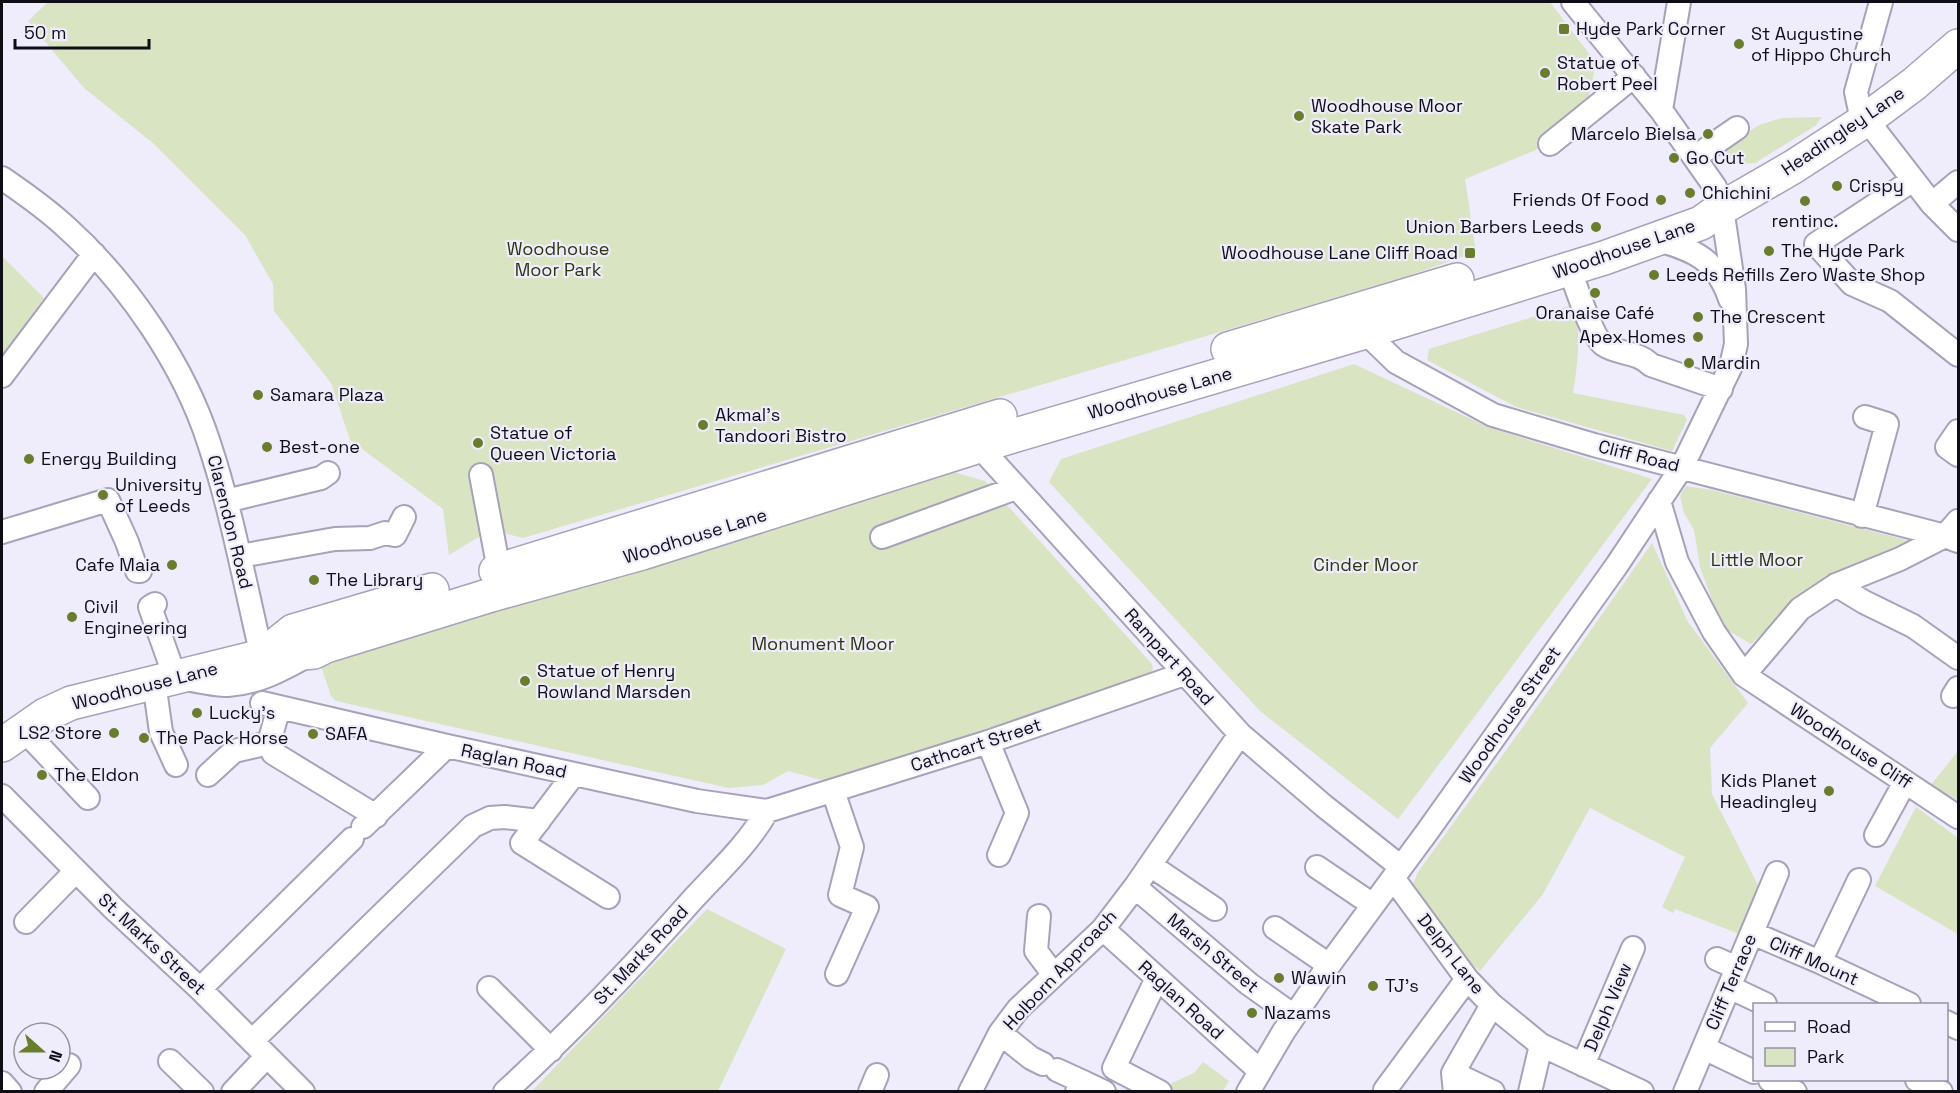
<svg xmlns="http://www.w3.org/2000/svg" width="1960" height="1093" viewBox="0 0 1960 1093" font-family="'Space Grotesk',sans-serif">
	<rect width="100%" height="100%" fill="#efecfc"/>
	<path fill="#d9e4c2" d="M48,2H1550L1596,63L1588,100L1548,137L1536,150L1465,179L1476,252L1402,278L523,538L490,530L449,555L443,509L350,440L331,383L274,311L273,284L245,235L154,144L83,87L28,21Z
		M1822,117L1815,126L1755,163L1742,164L1730,158L1725,148L1759,125L1782,118Z
		M2,256L44,298L2,356Z
		M1575,304C1581,334 1578,363 1573,393L1684,415L1687,420L1672,451L1516,407L1427,360L1429,349Z
		M1354,364L1488,427L1652,479L1398,819L1260,711L1049,482L1061,459Z
		M946,470L985,481L1152,664L1153,669L1151,674L838,778L825,781L788,771L763,785L729,788L336,701L331,696L321,666L324,662Z
		M1686,486L1712,490L1910,541L1803,595L1751,644L1722,627L1700,567L1694,530L1684,513L1680,496Z
		M1652,543L1688,622L1748,703L1710,748L1712,794L1762,893L1742,935L1675,909L1673,913L1662,907L1685,857L1590,808L1543,894L1480,971L1471,963L1413,884L1418,872L1525,724Z
		M1958,751V800L1930,786Z
		M1916,807L1958,838V934L1875,886Z
		M707,909L786,949L718,1091H532Z
		M1203,1062L1229,1081L1223,1091L1168,1092L1172,1083L1194,1073Z"/>
	<g fill="none" stroke-linecap="round" stroke-linejoin="round">
		<g stroke="#a7a1ba" stroke-width="26">
			<path id="minor" d="M1881,2L1856,92L1860,111L1932,204L1958,230
				M1661,110L1679,2
				M1550,144L1634,76
				M1695,157L1737,128
				M2,178C24,193 47,209 67,228C127,282 184,365 209,443C232,512 245,585 262,656
				M1913,180L1816,244L1852,284L1890,301L1958,355
				M1932,204L1958,182
				M1655,239C1693,250 1716,258 1730,299
				M1569,268C1575,283 1592,338 1604,345C1620,355 1637,351 1651,365L1721,389
				M1361,322L1365,332L1396,362L1493,415L1594,445L1945,536L1958,541
				M2,376L94,254
				M1958,431L1947,447L1958,455
				M970,439L979,446L1240,734L1324,806L1401,867
				M481,475L499,570
				M226,501L321,478L328,473
				M1659,501L1677,562L1714,632L1744,675L1958,817
				M1862,516L1887,424L1865,417
				M2,532L108,500L127,542L137,571H140
				M882,537L1016,488
				M240,556L335,539L370,538L385,533L395,535L404,517
				M1836,585L1864,602L1913,626L1958,658
				M155,604L150,607L170,663L177,677C193,680 212,685 228,685C258,683 282,670 307,656
				M1744,675L1800,609L1836,585L1900,559L1945,536L1958,521
				M154,682L161,732L176,765
				M1953,696L1958,688
				M262,703L447,746L697,801L767,811L988,742L1184,674
				M279,707L269,743L273,753L376,816
				M23,729L88,798
				M988,742L1017,813L999,855
				M574,774L522,843L608,897
				M208,775L234,751L269,743
				M833,791L852,847L840,895L867,907L837,974
				M2,796L113,908L200,989L303,1092
				M363,827L447,746
				M1876,835L1905,782
				M1150,865L1215,909
				M1317,867L1373,905
				M1393,878L1467,979L1492,1005L1541,1045L1642,1092
				M1135,887L1249,984L1294,1016
				M1039,916L1036,951L1054,975
				M26,922L76,871
				M1275,928L1329,965
				M1103,929L1260,1071
				M1752,933L1820,962L1909,1004
				M1717,959L1737,968
				M1820,962L1859,880
				M1157,978L1114,1068L1160,1092
				M1729,987L1765,1004
				M489,988L551,1050
				M200,989L352,839
				M1946,1022L1958,1028
				M1000,1033L1031,1058L1043,1064
				M252,1041L473,826L490,818L505,817L539,821
				M1704,1048L1754,1072
				M170,1061L202,1092
				M1583,1065L1633,948
				M1057,1070L1081,1081L1077,1092
				M1453,1073L1493,1092
				M1770,1080L1795,1092
				M1917,1080L1941,1092
				M1081,1081L1104,1092
				M2,1083L10,1092
				M1385,1090L1467,979
				M46,1092L69,1065
				M233,1092L267,1056
				M505,1092C572,1031 634,966 694,898C719,871 749,843 767,811
				M870,1092L877,1075
				M970,1092L1000,1033L1018,1009L1103,929L1135,887L1240,734
				M1248,1092L1284,1031L1329,965L1427,832L1617,565L1682,467L1731,366L1736,344L1734,289L1722,208L1715,187L1661,110L1573,2
				M1455,1092L1453,1073L1492,1005
				M1530,1092L1541,1045
				M1685,1092L1777,873"/>
		</g>
		<g stroke="#a7a1ba" stroke-width="36">
			<path id="highway" d="M1228,349L1457,280
				M496,571L1000,416
				M262,656L293,631L432,590
				M2,745L45,715L71,703L262,656L314,652L326,646L491,595L642,553L979,446L1365,332L1604,258L1701,223L1722,208L1793,167L1867,119L1914,84L1958,46"/>
		</g>
		<use href="#minor" stroke="#fff" stroke-width="22"/>
		<use href="#highway" stroke="#fff" stroke-width="33"/>
	</g>
	<g fill="#6a7d2e" stroke="#efecfc" stroke-width="2">
		<rect x="1558" y="23" width="12" height="12" rx="3"/>
		<circle cx="1739" cy="44" r="6"/>
		<circle cx="1545" cy="73" r="6"/>
		<circle cx="1299" cy="116" r="6"/>
		<circle cx="1708" cy="134" r="6"/>
		<circle cx="1674" cy="158" r="6"/>
		<circle cx="1837" cy="186" r="6"/>
		<circle cx="1690" cy="193" r="6"/>
		<circle cx="1661" cy="200" r="6"/>
		<circle cx="1805" cy="201" r="6"/>
		<circle cx="1596" cy="227" r="6"/>
		<circle cx="1769" cy="251" r="6"/>
		<rect x="1464" y="247" width="12" height="12" rx="3"/>
		<circle cx="1654" cy="275" r="6"/>
		<circle cx="1595" cy="293" r="6"/>
		<circle cx="1698" cy="317" r="6"/>
		<circle cx="1698" cy="337" r="6"/>
		<circle cx="1689" cy="363" r="6"/>
		<circle cx="258" cy="395" r="6"/>
		<circle cx="703" cy="425" r="6"/>
		<circle cx="478" cy="443" r="6"/>
		<circle cx="267" cy="447" r="6"/>
		<circle cx="29" cy="459" r="6"/>
		<circle cx="103" cy="495" r="6"/>
		<circle cx="172" cy="565" r="6"/>
		<circle cx="314" cy="580" r="6"/>
		<circle cx="72" cy="617" r="6"/>
		<circle cx="525" cy="681" r="6"/>
		<circle cx="197" cy="713" r="6"/>
		<circle cx="114" cy="733" r="6"/>
		<circle cx="313" cy="734" r="6"/>
		<circle cx="144" cy="738" r="6"/>
		<circle cx="42" cy="775" r="6"/>
		<circle cx="1829" cy="791" r="6"/>
		<circle cx="1279" cy="978" r="6"/>
		<circle cx="1373" cy="986" r="6"/>
		<circle cx="1252" cy="1013" r="6"/>
	</g>
	<g text-anchor="middle" stroke-width="4.5" stroke-linejoin="round" paint-order="stroke">
		<g font-size="18" fill="#0f0d15" stroke="#efecfc" text-anchor="start">
			<text x="1576" y="35">Hyde Park Corner</text>
			<text x="1751" y="40">St Augustine<tspan x="1751" dy="21">of Hippo Church</tspan></text>
			<text x="1557" y="69">Statue of<tspan x="1557" dy="21">Robert Peel</tspan></text>
			<text x="1311" y="112">Woodhouse Moor<tspan x="1311" dy="21">Skate Park</tspan></text>
			<text x="1696" y="140" text-anchor="end">Marcelo Bielsa</text>
			<text x="1686" y="164">Go Cut</text>
			<text x="1849" y="192">Crispy</text>
			<text x="1702" y="199">Chichini</text>
			<text x="1649" y="206" text-anchor="end">Friends Of Food</text>
			<text x="1805" y="227" text-anchor="middle">rentinc.</text>
			<text x="1584" y="233" text-anchor="end">Union Barbers Leeds</text>
			<text x="1781" y="257">The Hyde Park</text>
			<text x="1458" y="259" text-anchor="end">Woodhouse Lane Cliff Road</text>
			<text x="1666" y="281">Leeds Refills Zero Waste Shop</text>
			<text x="1595" y="319" text-anchor="middle">Oranaise Café</text>
			<text x="1710" y="323">The Crescent</text>
			<text x="1686" y="343" text-anchor="end">Apex Homes</text>
			<text x="1701" y="369">Mardin</text>
			<text x="270" y="401">Samara Plaza</text>
			<text x="715" y="421">Akmal's<tspan x="715" dy="21">Tandoori Bistro</tspan></text>
			<text x="490" y="439">Statue of<tspan x="490" dy="21">Queen Victoria</tspan></text>
			<text x="279" y="453">Best-one</text>
			<text x="41" y="465">Energy Building</text>
			<text x="115" y="491">University<tspan x="115" dy="21">of Leeds</tspan></text>
			<text x="160" y="571" text-anchor="end">Cafe Maia</text>
			<text x="326" y="586">The Library</text>
			<text x="84" y="613">Civil<tspan x="84" dy="21">Engineering</tspan></text>
			<text x="537" y="677">Statue of Henry<tspan x="537" dy="21">Rowland Marsden</tspan></text>
			<text x="209" y="719">Lucky's</text>
			<text x="102" y="739" text-anchor="end">LS2 Store</text>
			<text x="325" y="740">SAFA</text>
			<text x="156" y="744">The Pack Horse</text>
			<text x="54" y="781">The Eldon</text>
			<text x="1817" y="787" text-anchor="end">Kids Planet<tspan x="1817" dy="21">Headingley</tspan></text>
			<text x="1291" y="984">Wawin</text>
			<text x="1385" y="992">TJ's</text>
			<text x="1264" y="1019">Nazams</text>
		</g>
		<g font-size="18" fill="#0f0d15" stroke="#efecfc">
			<text transform="translate(1843 131) rotate(-34)" y="6">Headingley Lane</text>
			<text transform="translate(1624 249) rotate(-19)" y="6">Woodhouse Lane</text>
			<text transform="translate(1160 393) rotate(-16)" y="6">Woodhouse Lane</text>
			<text transform="translate(1639 456) rotate(14)" y="6">Cliff Road</text>
			<text transform="translate(230 522) rotate(76)" y="6">Clarendon Road</text>
			<text transform="translate(695 536) rotate(-17)" y="6">Woodhouse Lane</text>
			<text transform="translate(1169 657) rotate(48)" y="6">Rampart Road</text>
			<text transform="translate(145 686) rotate(-14)" y="6">Woodhouse Lane</text>
			<text transform="translate(1510 715) rotate(-55)" y="6">Woodhouse Street</text>
			<text transform="translate(976 745) rotate(-18)" y="6">Cathcart Street</text>
			<text transform="translate(1851 746) rotate(33)" y="6">Woodhouse Cliff</text>
			<text transform="translate(514 761) rotate(12)" y="6">Raglan Road</text>
			<text transform="translate(152 944) rotate(43)" y="6">St. Marks Street</text>
			<text transform="translate(1213 953) rotate(40)" y="6">Marsh Street</text>
			<text transform="translate(1451 954) rotate(52)" y="6">Delph Lane</text>
			<text transform="translate(641 955) rotate(-47)" y="6">St. Marks Road</text>
			<text transform="translate(1814 961) rotate(24)" y="6">Cliff Mount</text>
			<text transform="translate(1060 970) rotate(-47)" y="6">Holborn Approach</text>
			<text transform="translate(1731 982) rotate(-67)" y="6">Cliff Terrace</text>
			<text transform="translate(1181 1000) rotate(42)" y="6">Raglan Road</text>
			<text transform="translate(1608 1007) rotate(-67)" y="6">Delph View</text>
		</g>
		<g font-size="18" fill="#2b350e" stroke="#efecfc">
			<text x="558" y="255">Woodhouse<tspan x="558" dy="21">Moor Park</tspan></text>
			<text x="1757" y="566">Little Moor</text>
			<text x="1366" y="571">Cinder Moor</text>
			<text x="823" y="650">Monument Moor</text>
		</g>
	</g>
	<rect width="1960" height="1093" fill="none" stroke="#0f0d15" stroke-width="6"/>
	<rect x="1753" y="1003" width="195" height="78" fill="#efecfc" stroke="#9593a0" stroke-width="1.5"/>
	<rect x="1765" y="1022" width="30" height="9" fill="#ffffff" stroke="#9593a0" stroke-width="1.5"/>
	<text x="1807" y="1033" font-size="18" fill="#0f0d15">Road</text>
	<rect x="1765" y="1048" width="30" height="18" fill="#d9e4c2" stroke="#9593a0" stroke-width="1.5"/>
	<text x="1807" y="1063" font-size="18" fill="#0f0d15">Park</text>
	<g transform="translate(42 1051) rotate(111)"><circle r="28" fill="#efecfc" stroke="#9593a0" stroke-width="1.5"/>
	<path d="M0-4.5L10 22L0 15L-10 22Z" fill="#6a7d2e"/>
	<text y="-9" font-size="16" font-weight="bold" text-anchor="middle" fill="#0f0d15">N</text>
	</g>
	<path d="M15 39v9h134v-9" fill="none" stroke="#0f0d15" stroke-width="3"/>
	<text x="24" y="39" font-size="18" fill="#0f0d15" stroke="#efecfc" stroke-width="4.5" paint-order="stroke">50 m</text>
</svg>
